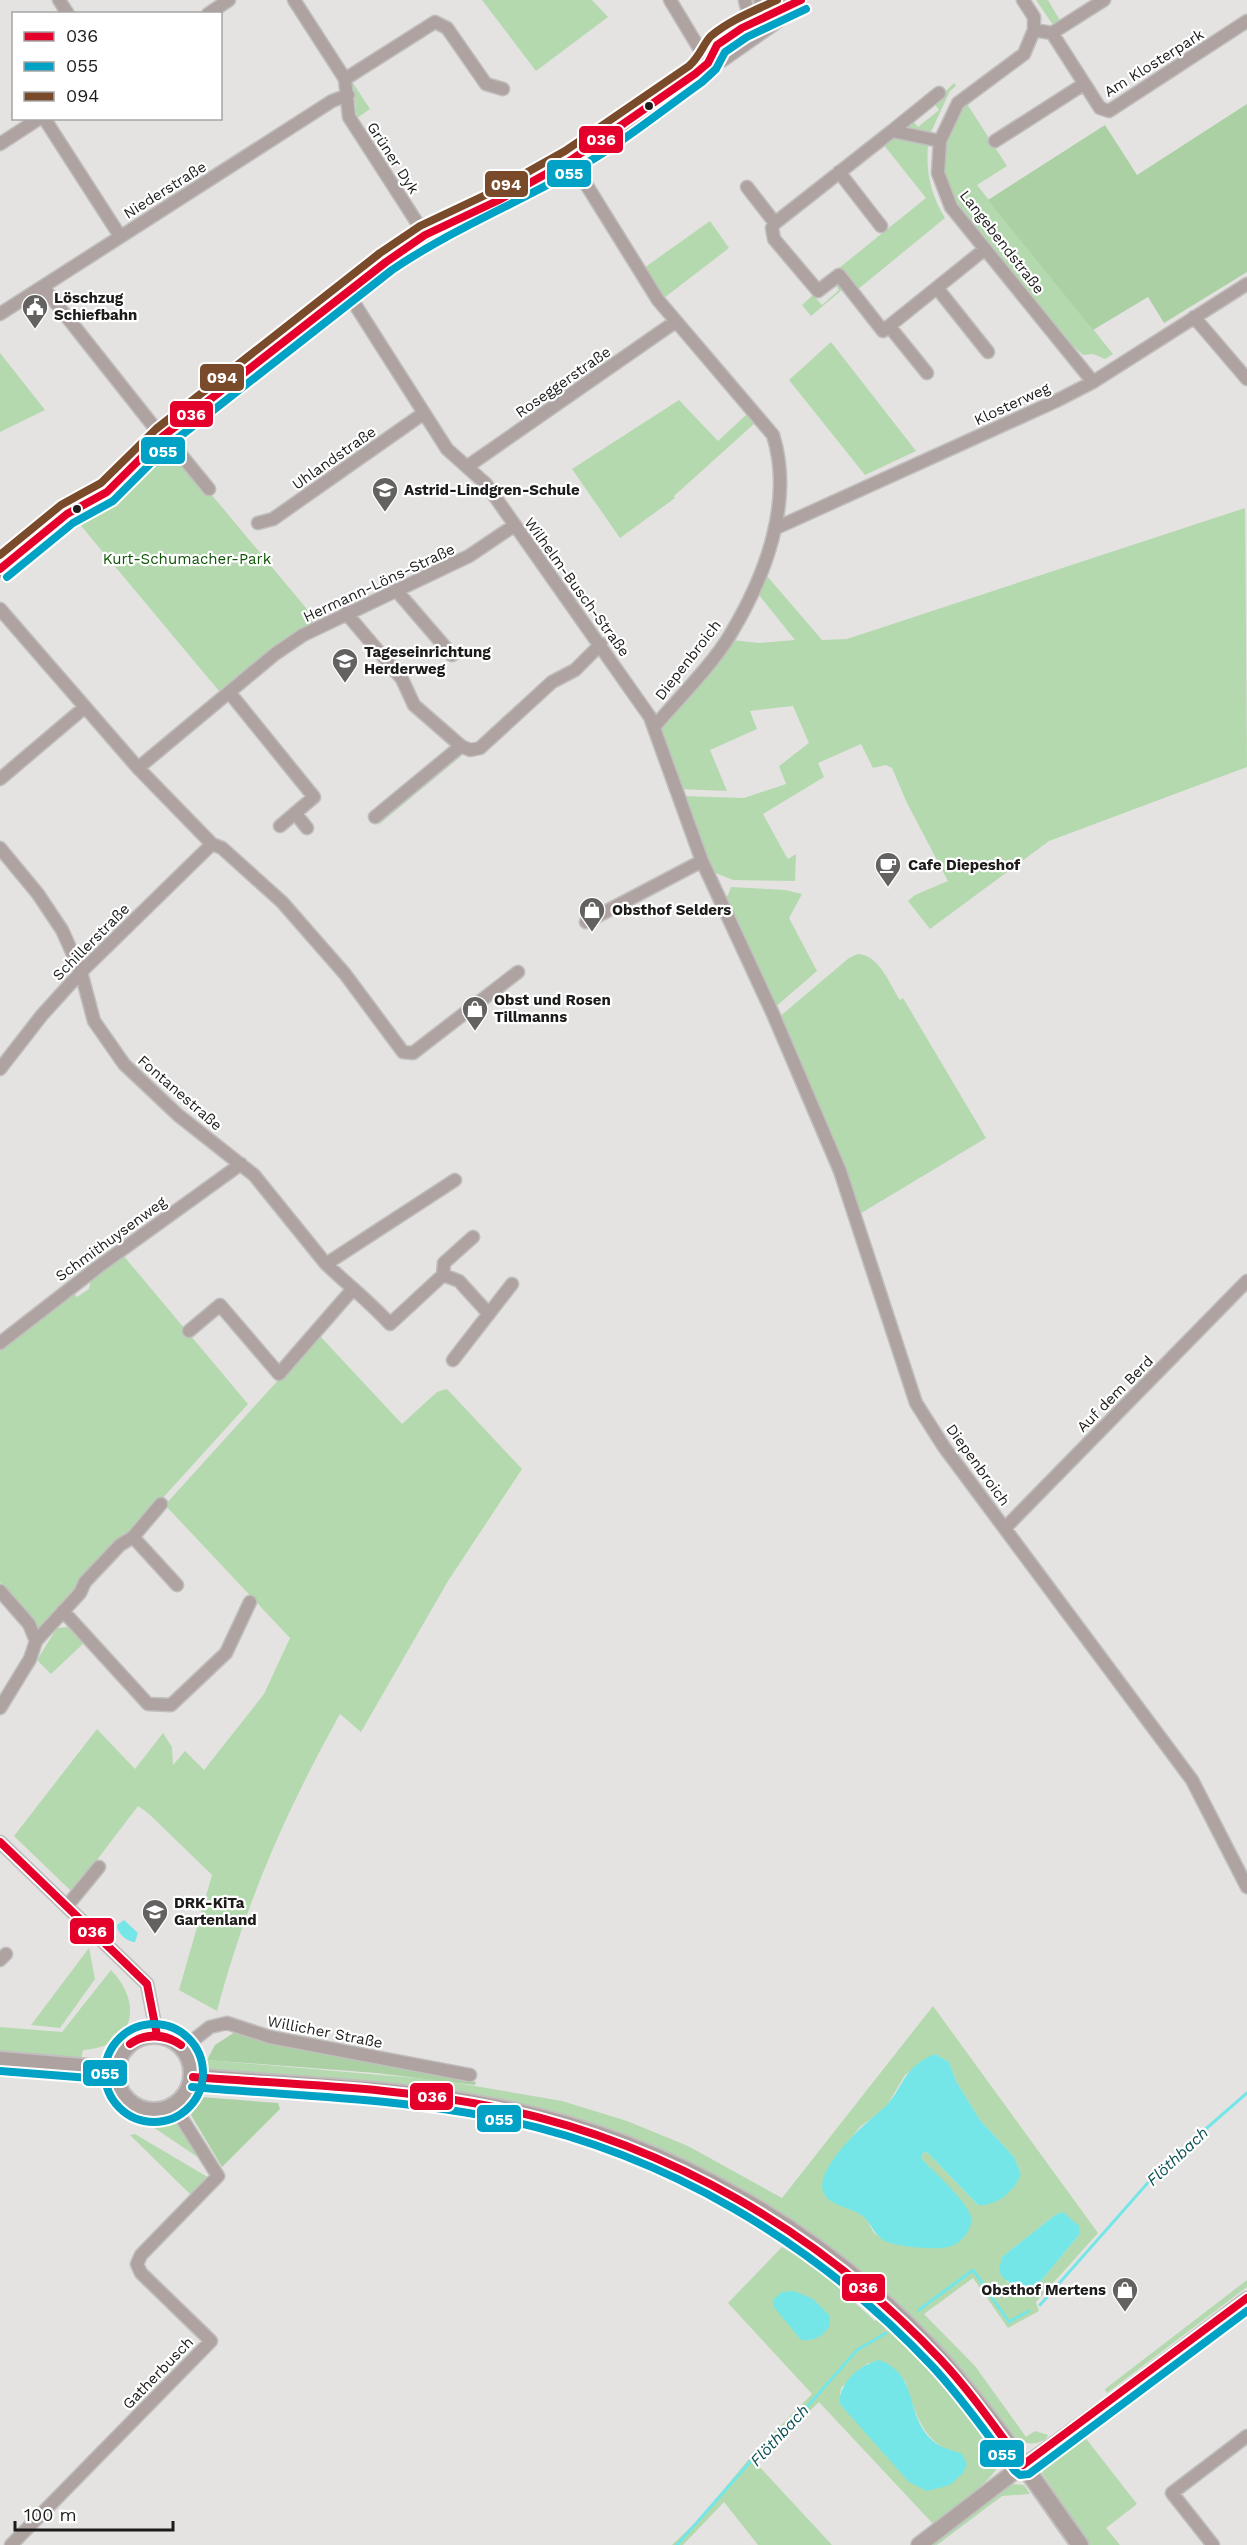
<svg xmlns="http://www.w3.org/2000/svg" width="1247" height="2545" viewBox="0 0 1247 2545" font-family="'Work Sans',sans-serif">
	<rect width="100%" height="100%" fill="#e4e3e2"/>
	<path fill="#b4d9ae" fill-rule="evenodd" d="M482,0H592L608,17L536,71Z
		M1036,0H1048L1061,22L1053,25Z
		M353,83L370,109L357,118Z
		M954,83L956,86L950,91L930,134L912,130L908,126L913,121L918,127L939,110L934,103Z
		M967,104L1007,166L977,185L1113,354L1105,359L1093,354L1083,355L1064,338L951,195C939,160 944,133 967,104Z
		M896,138L928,144C926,173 930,193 945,218L857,290L839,268L926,198L883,144Z
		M710,221L729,248L664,298L644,268Z
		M835,284H839L843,289L811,316L802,305L813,295L822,305L839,290Z
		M831,342L916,451L865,475L789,380Z
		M0,353L45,410L0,432Z
		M679,400L718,441L747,414L755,423L674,496L675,498L620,538L572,469Z
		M171,446L316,620L266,653L219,691L77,521Z
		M1245,508L1247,767L1049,841L930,929L908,901L915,895L948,881L907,803L892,768L886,765L873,768L861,744L818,763L824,777L763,814L786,856L788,859L796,854L795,881L733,880L713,872L707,866L683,796L744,798L786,784L779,766L809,743L793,706L750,711L757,729L710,750L727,791L680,789L660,728L732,640L759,643L795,640L759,595L767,576L822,640L847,639Z
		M461,751L465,753L376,827L383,819L382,816L388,811L390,814L406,800L405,797L433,778L431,775L441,767L443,770L460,756L458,753Z
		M731,887L785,890L802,894L789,918L817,971L773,1009L723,898L728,895Z
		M858,954C879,955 889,983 900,1000L903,998L986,1138L858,1215L778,1018L849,958Z
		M122,1254L248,1404L131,1533H124L76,1584L80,1589L40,1632L34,1619L0,1582V1348L71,1290L77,1297L89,1289L91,1279Z
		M319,1335L402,1424L437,1392L447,1389L522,1469L448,1581L361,1732L340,1714C285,1813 246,1902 217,2011L179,1990L212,1875L148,1813L138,1806L74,1890H70L14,1836L97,1729L135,1769L163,1733L172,1747L173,1765L185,1751L204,1770L264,1694L290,1638L165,1505Z
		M68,1627L84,1643L51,1674L37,1660L57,1628Z
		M89,1948L95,1979L60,2028L31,2025Z
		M111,1970C144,2004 134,2047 83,2050L81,2059L0,2053V2027L62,2032Z
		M933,2006L1098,2233L1036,2302L1039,2311L1008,2328L973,2278L924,2314L975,2366L1026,2437L1035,2431L1048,2435L1046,2439C1030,2448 1021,2443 1009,2431L961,2370L889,2300L808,2231L733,2184L602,2128L467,2095L206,2070L207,2060L439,2080L562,2101L627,2121L688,2146L782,2198ZM935,2054L949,2062L956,2081L980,2120L1014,2157L1021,2174L978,2205L927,2152L923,2153L921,2158L966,2206C934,2232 915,2263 874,2233L834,2159L860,2127L886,2107L905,2075ZM1063,2212L1079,2235L1035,2288L1018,2287L1007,2282L1002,2257L1055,2215Z
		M0,2066L80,2073V2079L0,2072Z
		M205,2083L382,2098L514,2117L646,2158L790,2235L882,2311L920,2350L993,2440C998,2447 1002,2453 1000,2462C997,2477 949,2513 935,2526L819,2402L756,2463L832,2545H758L724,2502L683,2545H672L699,2519L754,2453L812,2394L728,2303L782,2247L818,2269L875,2321L880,2317C861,2300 843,2280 823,2265C804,2250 781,2239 761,2227C709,2197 655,2166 598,2146C473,2103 334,2100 203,2091ZM868,2363L905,2381C914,2406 919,2434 944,2448L839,2403L841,2388Z
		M176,2121L199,2158L153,2127Z
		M135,2134L211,2179L193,2197L130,2135Z
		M1247,2280V2287L1107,2393L1105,2389Z
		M1084,2436L1137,2504L1106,2528L1120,2545H1090L1042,2473L1047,2462Z
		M1014,2484L1024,2485L1030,2494L1002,2496L937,2545H928L1003,2488Z"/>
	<path fill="#aad0a4" d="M1247,104V272L1164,323L1148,297L1093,330L988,200L1105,125L1137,175Z
		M235,2032L274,2045L476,2082L475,2085L376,2073L207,2060L215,2045Z
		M201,2097L278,2103L280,2109L222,2167L191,2115Z"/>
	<path fill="#75e6e7" d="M124,1920L138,1933L135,1942C127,1942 117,1933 117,1925Z
		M935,2054L949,2062L956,2081L980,2120L1014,2157L1021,2174C1015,2191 996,2207 978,2205L927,2152L923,2153L921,2158C932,2170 969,2203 971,2217C973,2230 960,2245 948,2247C935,2250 897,2247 885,2241C874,2235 872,2225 864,2217C853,2207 828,2207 823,2191C815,2169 864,2124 879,2112C904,2093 899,2068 935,2054Z
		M1063,2212L1079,2226V2235L1035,2288C1020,2289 1005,2284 999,2271L1002,2257L1055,2215Z
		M794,2291L813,2299L829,2315L830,2325C823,2337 814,2341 801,2340L774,2307V2299L782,2292Z
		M879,2360C919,2374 905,2415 932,2440C940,2448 952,2450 962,2454L967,2464L963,2473L950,2485L927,2491L909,2482L839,2403C841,2382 857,2366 879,2360Z"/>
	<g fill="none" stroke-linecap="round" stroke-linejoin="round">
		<path stroke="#75e6e7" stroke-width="3" d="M1040,2305L1160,2169L1247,2093
			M919,2310L973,2270L1009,2322L1029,2311
			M677,2545L757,2454L799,2416L857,2350L886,2333"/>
		<g stroke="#c0bfbe" stroke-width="15">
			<path id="minor" d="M59,0L68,14
				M294,0L345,79L349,117L425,235
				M670,0L708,63
				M745,0C747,13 756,28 771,25L772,17L760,0
				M1023,0L1034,17V30L1024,54L958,103L940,141L938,173L951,207L1093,382
				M208,14L229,0
				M1034,30L1052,33L1100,108L1109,111L1247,21
				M1052,33L1104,0
				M345,79L435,22L447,28L486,84L503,89
				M44,118L120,236
				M892,131L939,93
				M995,141L1084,84
				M0,144L40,118
				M571,160L658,300L773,435C794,502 765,577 730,635C713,664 677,700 654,727
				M839,172L881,226
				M747,187L775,223L892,131L940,141
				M775,223L772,228L774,239L818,291L839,275L883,331L985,249
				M44,288L162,437L168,439L209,489
				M937,288L988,352
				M347,292L447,449L486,484L650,717L702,861L773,1014L840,1171L916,1403L944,1447L1192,1780L1247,1887
				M0,314L332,101L348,95
				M1194,317L1247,379
				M889,326L927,373
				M468,466L675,322
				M258,523L273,519L424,413
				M776,528L1056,401L1093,382L1247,284
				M396,590L452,655
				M0,609L138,768L212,844L222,848L282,902L345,974L403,1052L413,1053L518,972
				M346,613L402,679L414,705L461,746
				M229,692L314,797L280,826
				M138,768L275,654L303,635L469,556L515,525
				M0,779L85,707
				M295,813L307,828
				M375,817L461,746L470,750L480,748L552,682L575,670L601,644
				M0,848L38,894L62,930L81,972L94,1021L124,1064L178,1115L254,1175L326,1264L455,1180
				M586,922L702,861
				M0,1069L42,1015L81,972L212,844
				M326,1264C348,1285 370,1302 390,1324L443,1275L459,1281L489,1314
				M443,1275L444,1263L473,1237
				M189,1331L220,1305L279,1374L352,1290
				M0,1343L98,1267L241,1164
				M453,1360L512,1284
				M1005,1528L1247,1281
				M133,1537L177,1585
				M0,1591L29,1624L36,1641L30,1659L0,1708
				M63,1611L148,1704L171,1705L226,1653L250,1602
				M36,1641L80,1593L85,1582L120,1545L133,1537L161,1504
				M0,1842L147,1984L157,2035
				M67,1906L99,1867
				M0,1960L6,1954
				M183,2048L210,2027L227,2023L270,2037L470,2075
				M1023,2465L1109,2403L1247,2298
				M11,2545L211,2341L141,2273L137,2264L141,2255L218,2176L174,2106
				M1213,2545L1172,2493L1247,2436"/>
		</g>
		<g stroke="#c0bfbe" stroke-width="18">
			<path id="tertiary" d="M708,63L722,59L786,14
				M0,569L67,514L107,492L129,472L138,459L162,437L386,262L425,235L499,200L571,160L695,74C707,65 708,54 718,45C741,24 771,18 797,3
				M919,2545L1023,2465"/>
		</g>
		<g stroke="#c0bfbe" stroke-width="20">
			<path id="secondary" d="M116 2073a38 38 0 1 1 76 0a38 38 0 1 1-76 0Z
				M0,2060L116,2070
				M193,2077C294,2086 399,2088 499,2108C670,2142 827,2233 943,2362C993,2419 1036,2483 1080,2545"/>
		</g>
		<use href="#minor" stroke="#afa3a1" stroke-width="12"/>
		<use href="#tertiary" stroke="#afa3a1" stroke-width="15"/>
		<use href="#secondary" stroke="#aea2a1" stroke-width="16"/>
		<g stroke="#fff" stroke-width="12">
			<path id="bus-1" d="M0,569L67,514L107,492L162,437L386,262L425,235L499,200L571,160L695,74L708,63L717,45L742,28L801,0
				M0,1842L147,1984L157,2035
				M130,2044C146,2032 165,2033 181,2045
				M130,2044C145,2033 166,2035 181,2045
				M193,2077C295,2085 399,2087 499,2108C669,2144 821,2233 940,2359C971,2392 996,2429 1023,2465
				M1023,2465L1247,2298"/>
		</g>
		<g stroke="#fff" stroke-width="12">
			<path id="bus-2" d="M7,577L73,523L113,501L169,445L392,270C449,231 513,205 573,171C618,146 660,112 702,82L716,69L725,52L747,37L806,9
				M105 2073a49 49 0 1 1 98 0a49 49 0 1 1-98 0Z
				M0,2071L115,2080
				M192,2087C293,2096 396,2098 496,2118C664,2152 815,2242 932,2366C963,2399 988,2436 1015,2471L1020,2475L1029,2474L1247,2311"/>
		</g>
		<g stroke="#fff" stroke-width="12">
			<path id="bus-3" d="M0,555L61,505L101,483L156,429L380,253L420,226L494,191L565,151L689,66C701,55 703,44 711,36C730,20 754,11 777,0"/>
		</g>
		<use href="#bus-1" stroke="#e4002b" stroke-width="8"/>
		<use href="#bus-2" stroke="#01a2c5" stroke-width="8"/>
		<use href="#bus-3" stroke="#7a4b2a" stroke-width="8"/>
	</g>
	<defs>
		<g id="civic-pin" transform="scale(1.35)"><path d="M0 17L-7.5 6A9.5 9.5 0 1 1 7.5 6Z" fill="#636261" stroke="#fff"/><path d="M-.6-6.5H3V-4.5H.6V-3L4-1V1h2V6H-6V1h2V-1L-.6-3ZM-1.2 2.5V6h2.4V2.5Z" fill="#fff"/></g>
		<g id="school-pin" transform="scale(1.35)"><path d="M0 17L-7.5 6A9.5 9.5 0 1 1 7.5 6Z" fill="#636261" stroke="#fff"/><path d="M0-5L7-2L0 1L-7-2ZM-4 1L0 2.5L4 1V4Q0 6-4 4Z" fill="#fff"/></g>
		<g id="cafe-pin" transform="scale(1.35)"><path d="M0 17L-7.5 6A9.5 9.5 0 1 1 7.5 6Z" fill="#636261" stroke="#fff"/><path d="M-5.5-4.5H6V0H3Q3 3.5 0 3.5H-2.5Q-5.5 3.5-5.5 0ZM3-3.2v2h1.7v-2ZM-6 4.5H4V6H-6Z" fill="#fff"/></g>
		<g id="shop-pin" transform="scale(1.35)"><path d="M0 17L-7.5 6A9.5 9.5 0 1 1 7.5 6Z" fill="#636261" stroke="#fff"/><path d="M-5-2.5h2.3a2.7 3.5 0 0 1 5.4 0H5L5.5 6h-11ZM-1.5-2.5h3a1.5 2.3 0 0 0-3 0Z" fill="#fff"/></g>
	</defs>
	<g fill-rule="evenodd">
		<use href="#civic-pin" x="35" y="307"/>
		<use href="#school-pin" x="385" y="490"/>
		<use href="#school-pin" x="345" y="661"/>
		<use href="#cafe-pin" x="888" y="865"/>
		<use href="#shop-pin" x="592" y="910"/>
		<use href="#shop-pin" x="475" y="1009"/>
		<use href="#school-pin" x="155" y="1912"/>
		<use href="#shop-pin" x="1125" y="2290"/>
	</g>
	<g fill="#1d1c1b" stroke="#fff" stroke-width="2">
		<circle cx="649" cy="106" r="5"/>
		<circle cx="77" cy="509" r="5"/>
	</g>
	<g text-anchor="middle" stroke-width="4.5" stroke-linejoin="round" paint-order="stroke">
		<g font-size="15" fill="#1d1c1b" stroke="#fff">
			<text transform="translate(1154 63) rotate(-32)" y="5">Am Klosterpark</text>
			<text transform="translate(393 158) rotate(57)" y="5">Grüner Dyk</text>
			<text transform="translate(165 190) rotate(-32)" y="5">Niederstraße</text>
			<text transform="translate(1002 242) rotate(52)" y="5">Langebendstraße</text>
			<text transform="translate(563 382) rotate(-35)" y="5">Roseggerstraße</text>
			<text transform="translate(1012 404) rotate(-25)" y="5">Klosterweg</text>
			<text transform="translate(334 458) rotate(-35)" y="5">Uhlandstraße</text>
			<text transform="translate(379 583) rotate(-25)" y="5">Hermann-Löns-Straße</text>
			<text transform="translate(577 587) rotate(54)" y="5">Wilhelm-Busch-Straße</text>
			<text transform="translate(688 660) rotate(-52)" y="5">Diepenbroich</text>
			<text transform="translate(91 942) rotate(-45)" y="5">Schillerstraße</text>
			<text transform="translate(180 1093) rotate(41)" y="5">Fontanestraße</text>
			<text transform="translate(111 1239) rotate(-36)" y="5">Schmithuysenweg</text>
			<text transform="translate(1115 1394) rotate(-45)" y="5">Auf dem Berd</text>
			<text transform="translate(978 1465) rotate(54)" y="5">Diepenbroich</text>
			<text transform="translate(325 2032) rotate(11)" y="5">Willicher Straße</text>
			<text transform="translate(158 2373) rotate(-46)" y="5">Gatherbusch</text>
		</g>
		<g font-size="15" font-weight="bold" fill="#1d1c1b" stroke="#fff" text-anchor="start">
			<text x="54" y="303">Löschzug<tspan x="54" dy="17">Schiefbahn</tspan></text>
			<text x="404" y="495">Astrid-Lindgren-Schule</text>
			<text x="364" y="657">Tageseinrichtung<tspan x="364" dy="17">Herderweg</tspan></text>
			<text x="908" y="870">Cafe Diepeshof</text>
			<text x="612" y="915">Obsthof Selders</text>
			<text x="494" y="1005">Obst und Rosen<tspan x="494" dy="17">Tillmanns</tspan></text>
			<text x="174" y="1908">DRK-KiTa<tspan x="174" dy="17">Gartenland</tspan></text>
			<text x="1106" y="2295" text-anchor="end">Obsthof Mertens</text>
		</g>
		<g font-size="15" fill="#0e5605" stroke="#fff">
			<text x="187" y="564">Kurt-Schumacher-Park</text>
		</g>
		<g font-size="16" font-style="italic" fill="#0b5152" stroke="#fff">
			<text transform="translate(1177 2156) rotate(-43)" y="6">Flöthbach</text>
			<text transform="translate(779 2435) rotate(-47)" y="6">Flöthbach</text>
		</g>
	</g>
	<g stroke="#fff" stroke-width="2">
		<rect x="578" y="125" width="46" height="29" rx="6" fill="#e4002b"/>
		<rect x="546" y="159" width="46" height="29" rx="6" fill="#01a2c5"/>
		<rect x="484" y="170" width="45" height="28" rx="6" fill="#7a4b2a"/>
		<rect x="199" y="363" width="46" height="29" rx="6" fill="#7a4b2a"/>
		<rect x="169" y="400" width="45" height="28" rx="6" fill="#e4002b"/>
		<rect x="140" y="436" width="46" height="29" rx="6" fill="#01a2c5"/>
		<rect x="69" y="1917" width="46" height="28" rx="6" fill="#e4002b"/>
		<rect x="82" y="2059" width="46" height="28" rx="6" fill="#01a2c5"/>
		<rect x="409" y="2082" width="45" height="29" rx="6" fill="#e4002b"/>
		<rect x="476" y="2104" width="46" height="29" rx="6" fill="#01a2c5"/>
		<rect x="841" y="2273" width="45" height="29" rx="6" fill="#e4002b"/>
		<rect x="979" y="2439" width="46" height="29" rx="6" fill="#01a2c5"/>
	</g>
	<g font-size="16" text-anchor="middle" font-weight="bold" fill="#fff">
		<text x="601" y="145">036</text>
		<text x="569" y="179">055</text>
		<text x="506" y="190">094</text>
		<text x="222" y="383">094</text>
		<text x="191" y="420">036</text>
		<text x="163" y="457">055</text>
		<text x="92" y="1937">036</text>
		<text x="105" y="2079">055</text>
		<text x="432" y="2102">036</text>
		<text x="499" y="2125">055</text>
		<text x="863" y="2293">036</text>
		<text x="1002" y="2460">055</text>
	</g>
	<rect x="12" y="12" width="210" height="108" fill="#ffffff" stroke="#a5a4a4" stroke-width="1.5"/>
	<rect x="24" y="32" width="30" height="9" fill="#e4002b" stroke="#a5a4a4" stroke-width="1.5"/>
	<text x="66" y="42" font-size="18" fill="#1d1c1b">036</text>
	<rect x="24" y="62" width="30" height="9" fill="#01a2c5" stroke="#a5a4a4" stroke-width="1.5"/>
	<text x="66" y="72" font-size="18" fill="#1d1c1b">055</text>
	<rect x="24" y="92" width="30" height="9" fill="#7a4b2a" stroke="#a5a4a4" stroke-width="1.5"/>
	<text x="66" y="102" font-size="18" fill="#1d1c1b">094</text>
	<path d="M15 2521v9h158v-9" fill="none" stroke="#1d1c1b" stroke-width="3"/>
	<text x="24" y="2521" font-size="18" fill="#1d1c1b" stroke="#ffffff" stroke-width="4.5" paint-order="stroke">100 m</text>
</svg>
